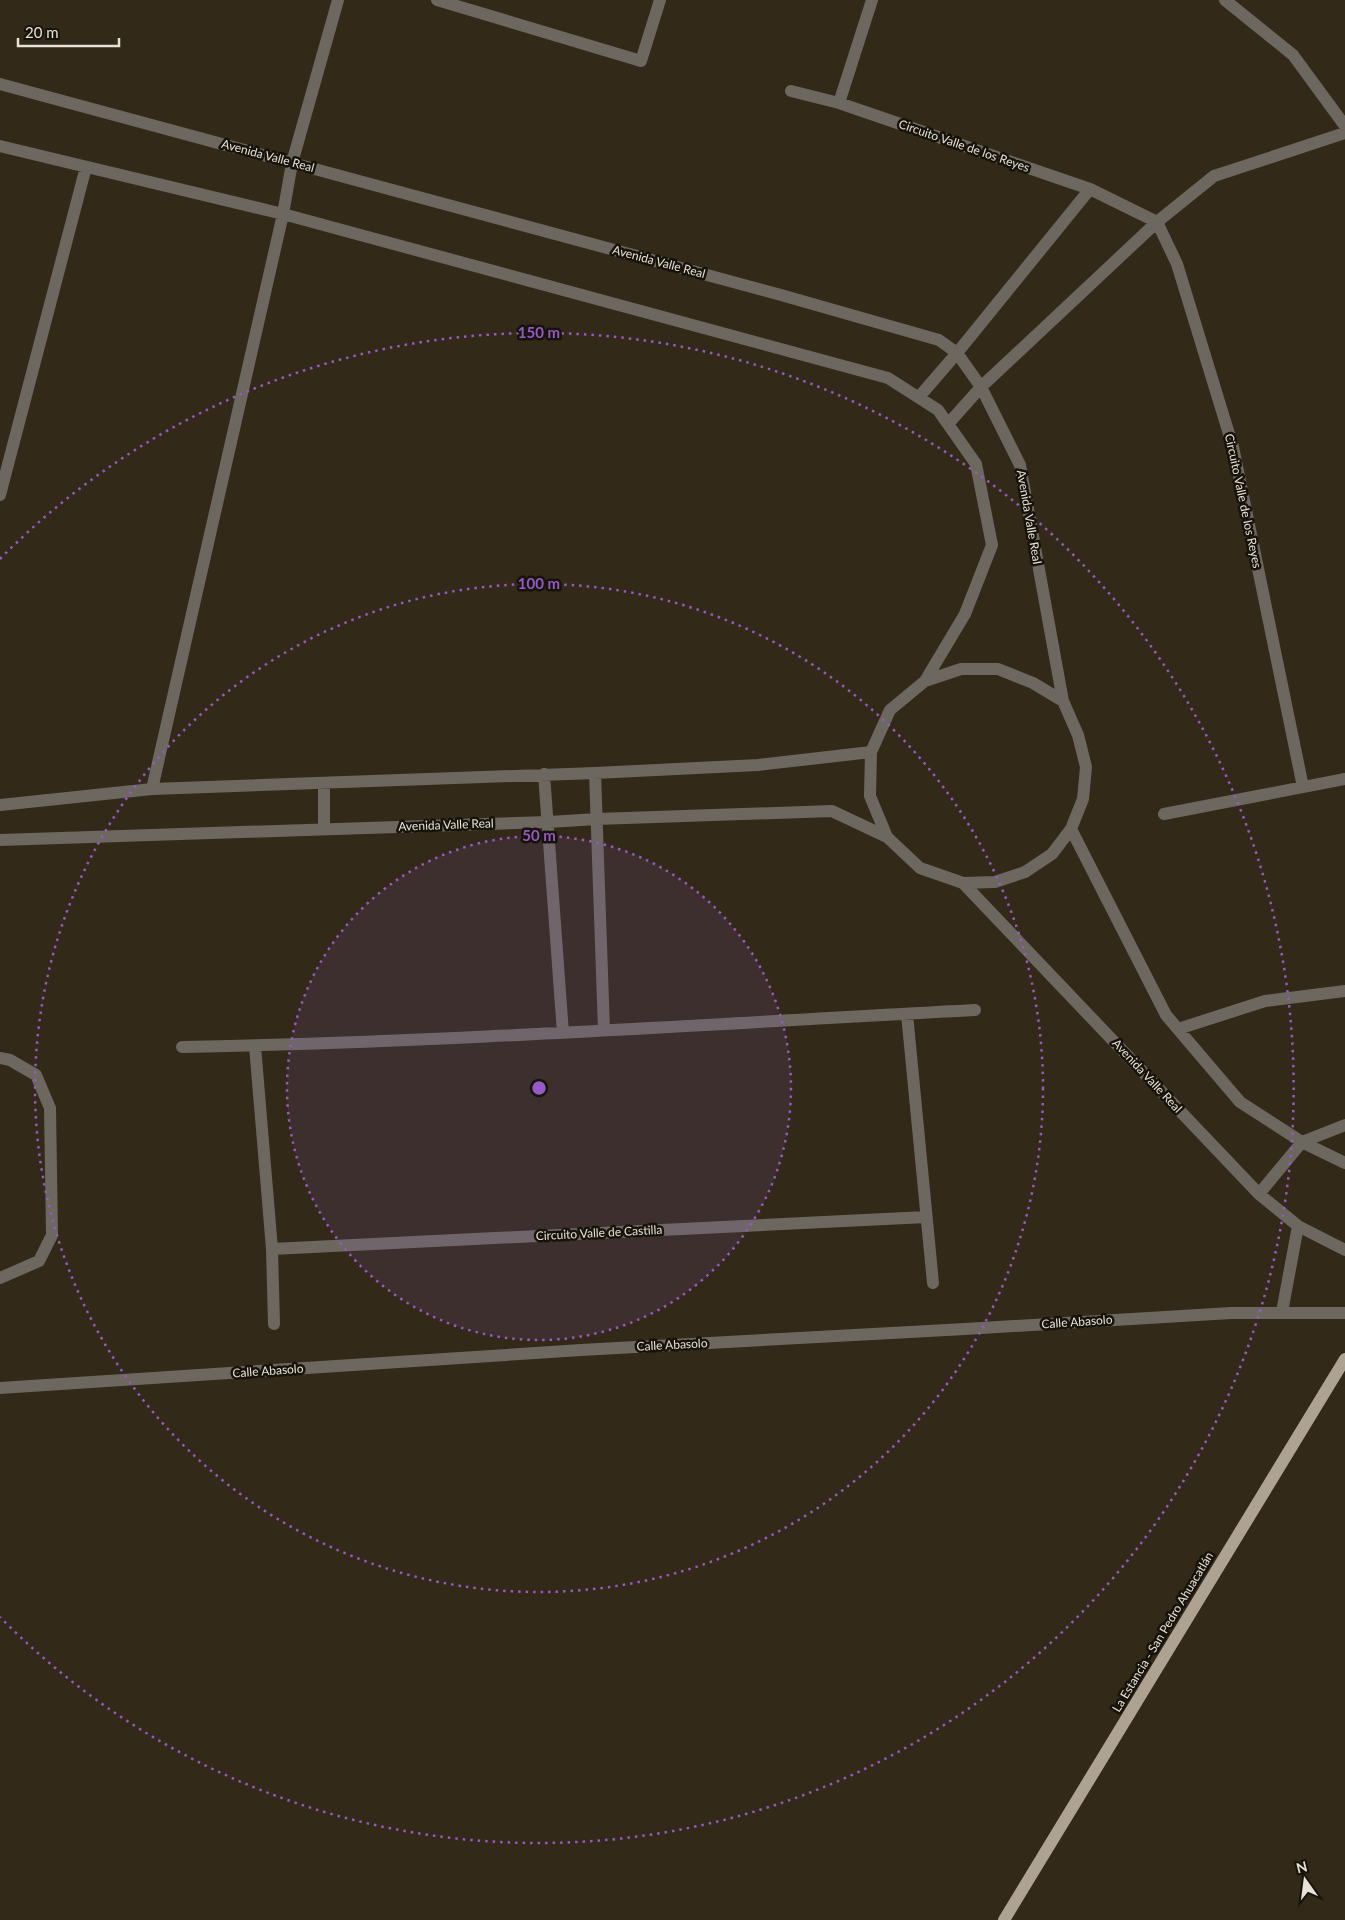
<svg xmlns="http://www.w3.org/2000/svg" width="1345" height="1920" viewBox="0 0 1345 1920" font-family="Lato,sans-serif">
	<rect width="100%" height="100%" fill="#322918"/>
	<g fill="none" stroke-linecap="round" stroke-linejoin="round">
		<path stroke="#6c675f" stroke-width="12" d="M437,0L641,61L660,0
			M1225,0L1293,55L1345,126
			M0,84L781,295L939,340L957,353L981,387L1020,465L1063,701
			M791,91L839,103L1090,189L1157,222L1177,264L1233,447L1303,787
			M839,103L872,0
			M0,146L283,214L888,378L938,410L976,464L992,545L965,614L925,681
			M919,397L957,353L1090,189
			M948,424L981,387L1157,222L1214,176L1345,133
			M0,495L86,167
			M595,773L604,1030
			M544,774L563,1033
			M152,789L283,214L292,163L338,0
			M0,805L152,789L595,773L758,765L871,752
			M1164,814L1345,779
			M324,829V783
			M1071,829L1166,1015L1240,1102L1302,1142L1345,1163
			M0,840L549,822L597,819L832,811L887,837L920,868L963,883L995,882L1025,872L1052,854L1071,829L1083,799L1086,767L1078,735L1063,701L1033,683L998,669H961L925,681L890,710L871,752L870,796L887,837
			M963,883L1259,1194L1298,1226L1345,1250
			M907,1014L933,1283
			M1178,1029L1265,1001L1345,991
			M255,1046L272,1249L274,1324
			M182,1047C447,1042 711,1024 975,1010
			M0,1058L10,1060L36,1075L50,1108L52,1235L39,1261L0,1278
			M1259,1194L1302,1142L1345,1125
			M272,1249L926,1217
			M1282,1312L1298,1226
			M0,1388L581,1350L965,1329L1231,1313H1345"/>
		<path stroke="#aea392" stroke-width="12" d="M1004,1920L1345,1359"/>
	</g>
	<circle cx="539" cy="1088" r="252" fill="#9659c5" fill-opacity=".12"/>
	<g fill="none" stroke="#9659c5" stroke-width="2.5" stroke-dasharray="2.5 5">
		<circle cx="539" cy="1088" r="252"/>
		<circle cx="539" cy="1088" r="504"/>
		<path d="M0 559A755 755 0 1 1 0 1617"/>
	</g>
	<g text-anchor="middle" stroke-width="5" stroke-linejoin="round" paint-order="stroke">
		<g font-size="12" fill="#e7e1d6" stroke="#16130b">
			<text transform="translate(964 146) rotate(19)" y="4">Circuito Valle de los Reyes</text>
			<text transform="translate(268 156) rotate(15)" y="4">Avenida Valle Real</text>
			<text transform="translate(659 262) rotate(15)" y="4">Avenida Valle Real</text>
			<text transform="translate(1243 501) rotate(78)" y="4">Circuito Valle de los Reyes</text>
			<text transform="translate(1029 517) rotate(80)" y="4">Avenida Valle Real</text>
			<text transform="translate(446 825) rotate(-2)" y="4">Avenida Valle Real</text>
			<text transform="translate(1147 1076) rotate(47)" y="4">Avenida Valle Real</text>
			<text transform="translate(599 1233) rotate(-3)" y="4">Circuito Valle de Castilla</text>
			<text transform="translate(1077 1322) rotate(-4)" y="4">Calle Abasolo</text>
			<text transform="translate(672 1345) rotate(-3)" y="4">Calle Abasolo</text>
			<text transform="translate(268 1371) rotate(-4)" y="4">Calle Abasolo</text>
			<text transform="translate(1163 1632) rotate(-59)" y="4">La Estancia - San Pedro Ahuacatlán</text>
		</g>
	</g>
	<circle cx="539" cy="1088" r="8" fill="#9659c5" stroke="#16130b" stroke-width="2.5"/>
	<g font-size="15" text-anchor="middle" font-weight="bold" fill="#9659c5" stroke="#16130b" stroke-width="5" stroke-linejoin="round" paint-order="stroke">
		<text x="539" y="338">150 m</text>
		<text x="539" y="589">100 m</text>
		<text x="539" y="841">50 m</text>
	</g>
	<g transform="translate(1305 1880) rotate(346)" stroke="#16130b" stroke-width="4" paint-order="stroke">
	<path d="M0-4L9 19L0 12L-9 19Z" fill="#e7e1d6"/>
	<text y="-8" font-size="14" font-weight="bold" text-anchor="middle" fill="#e7e1d6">N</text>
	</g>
	<path d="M18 38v8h101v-8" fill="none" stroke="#e7e1d6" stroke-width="2.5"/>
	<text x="25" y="38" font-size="15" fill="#e7e1d6" stroke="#16130b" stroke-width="4" paint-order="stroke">20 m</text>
</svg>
